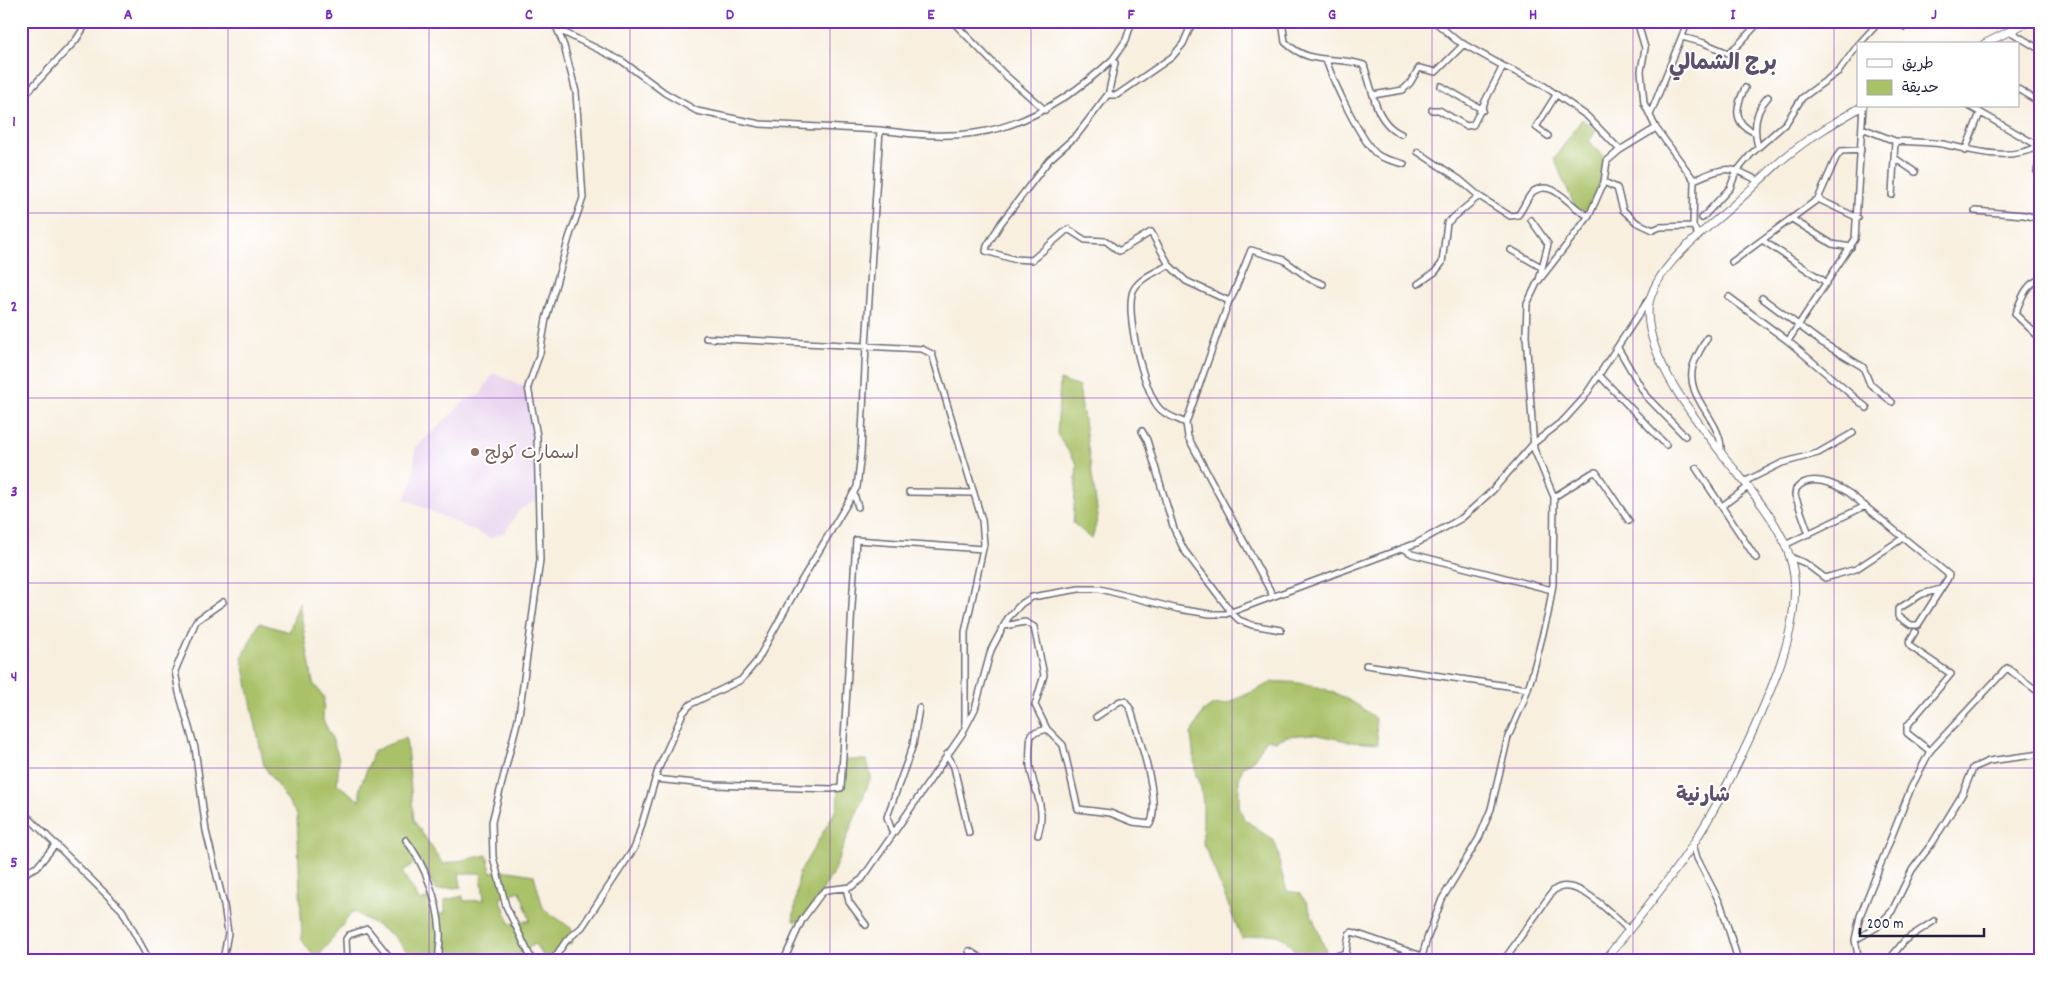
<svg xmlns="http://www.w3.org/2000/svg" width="2062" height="981" viewBox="0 0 2062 981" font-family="Dekko,'Playpen Sans Arabic',sans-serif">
	<rect width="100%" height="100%" fill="#fff"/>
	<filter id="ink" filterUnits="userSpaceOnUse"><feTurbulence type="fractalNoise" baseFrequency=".02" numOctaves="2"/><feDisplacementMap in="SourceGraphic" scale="10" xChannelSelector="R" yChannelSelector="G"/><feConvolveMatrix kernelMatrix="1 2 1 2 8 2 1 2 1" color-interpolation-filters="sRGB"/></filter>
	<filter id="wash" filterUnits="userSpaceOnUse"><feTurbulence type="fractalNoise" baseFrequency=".0096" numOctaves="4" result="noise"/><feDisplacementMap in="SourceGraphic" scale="20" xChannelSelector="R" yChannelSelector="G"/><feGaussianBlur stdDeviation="1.12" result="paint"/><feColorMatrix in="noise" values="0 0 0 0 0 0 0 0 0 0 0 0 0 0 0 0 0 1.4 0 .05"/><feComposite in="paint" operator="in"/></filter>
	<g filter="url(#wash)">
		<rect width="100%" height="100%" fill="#f8efdf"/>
		<path fill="#e8d2ee" d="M493,373L526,387L535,455L538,500L520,509L505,532L490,538L405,499L413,480L415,448L466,400L481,394Z"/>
		<path fill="#a9c167" stroke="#667251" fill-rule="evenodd" d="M1582,119L1596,131L1589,141L1604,156L1603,181L1588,214L1575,207L1554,159Z
			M1060,380L1079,387L1098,516L1092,539L1073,523L1077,464L1057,434Z
			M299,603L313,683L324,697L323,720L332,738L339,759L337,784L360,801V787L374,751L406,737L414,821L443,864L487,855L491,872L509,871L534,875L543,908L572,929V943L563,947L554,960H546L535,944L511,960H415L391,934L353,911L316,960L302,940L297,815L264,766L242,658L259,623L289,632ZM420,859L436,890L461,887L459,873H481L484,900L463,901V896L445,900V913L436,915L431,897L420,901L402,872ZM520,891L530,920L510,924L500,898Z
			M1273,682C1311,680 1346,694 1375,718L1378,744L1352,742L1314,734L1287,736L1275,741L1267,739L1254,759L1243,767L1239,779V806L1244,819L1274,841L1279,854L1280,867L1287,891L1299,893L1307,903L1326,951L1312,960H1300C1283,930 1274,931 1242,939L1203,842V804L1201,788L1196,776L1191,734L1203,712L1213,705L1226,704Z
			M841,760H867L871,777L832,875L803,921H793L799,874L837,808Z"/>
	</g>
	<g filter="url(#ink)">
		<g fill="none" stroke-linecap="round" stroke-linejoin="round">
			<g stroke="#6d6a74" stroke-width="8">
				<path id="minor" d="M952,21L1004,74L1045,110
					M1282,21L1285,42C1311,67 1335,55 1364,65L1373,95L1403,90L1410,83L1419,68L1436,72L1464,44
					M1434,21L1456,40L1503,66L1540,83L1587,116L1620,150
					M1637,21L1645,48L1641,71L1644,103L1656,128L1694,180L1693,226L1699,236
					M1905,27L1913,21
					M2011,32L2041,50
					M1682,37L1704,43L1728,53L1739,44L1760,21
					M1859,44L1880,21
					M1113,59L1126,40L1132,21
					M1326,60C1333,81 1362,144 1378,155C1385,160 1396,161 1404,164
					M1441,86L1483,110
					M1745,88C1736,106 1732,123 1754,132
					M2018,89L2041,103
					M1109,93L1077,135L1049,160L1001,223L987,246L986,251L1013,259L1032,260L1068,229L1085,240L1106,241L1119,251L1151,232L1169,265L1186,281L1229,301
					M1373,95C1377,111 1385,127 1401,134
					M21,99L76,40L88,21
					M1432,110H1439L1466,126L1473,125L1503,66
					M1650,115L1688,21
					M1862,128L1895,141L1892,195
					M880,130C911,134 943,138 975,133C1028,126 1074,95 1113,59L1115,63L1109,91L1110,95H1117L1172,57L1183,44L1193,21
					M1548,136L1536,127L1556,95
					M1895,141C1911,142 1927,142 1942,144C1973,150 2006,162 2037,147L2035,144L1969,106
					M1758,147C1753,128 1755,111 1768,97
					M1965,151L1980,113
					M1418,152L1459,179L1479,196L1510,216L1518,215C1524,208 1527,196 1534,191C1555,178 1571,210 1589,216
					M1896,159L1915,172
					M2037,171L2041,153
					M1694,180C1723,168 1729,164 1758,181
					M1604,182L1617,188L1623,210L1636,222L1653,230L1660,227L1693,226
					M1818,199L1858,218
					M1975,211L2024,215L2041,219
					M1702,218L1730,188L1736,172L1752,153L1786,123L1802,98L1839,71L1858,45
					M1792,219L1832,244L1851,247
					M1531,220L1548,244L1539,280
					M1762,240L1827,283
					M1511,250L1541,267
					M1732,262L1818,199L1836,158L1841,151L1861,150
					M1169,265C1158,271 1141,277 1134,289C1123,308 1144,392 1159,408C1164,415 1178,419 1186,423
					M2041,279C2025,283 2021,301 2015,314L2041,339
					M1418,284L1435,272L1442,263L1447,223L1479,196
					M1729,297L1788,341L1855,239L1863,106
					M1762,298L1821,342L1863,367L1870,384L1892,402
					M706,338L922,349L932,354L982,520L984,544L965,632V728
					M1707,338C1702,347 1696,356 1693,366C1684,399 1724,421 1721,453
					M1788,341L1867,408
					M1618,348L1646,396L1685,436
					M1599,375L1666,445
					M1142,431L1147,440L1174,529L1184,550L1232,613L1239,620L1252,625L1281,630
					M1696,468L1756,558
					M1744,482L1782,463L1818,453L1853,433
					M909,492L974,493
					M854,494L858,507
					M1554,497L1592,473L1596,472L1629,521
					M1722,506L1748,487
					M1809,534L1795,495L1796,489C1809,472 1835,484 1849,493L1949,575L1948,578L1918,625H1911L1898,616V609L1922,594L1941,589
					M1785,545L1865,506
					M1403,548L1412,554L1552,590
					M1790,557L1805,563L1825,578L1856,569L1903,538
					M1273,596L1188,437L1186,423L1229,301L1232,297L1251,250L1284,260L1310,279L1323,284
					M1004,626L1025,622L1034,627L1044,675L1035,705L1047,729L1063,745L1078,809L1110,813L1133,822L1150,824C1162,802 1138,735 1131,710L1125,701H1120L1096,717
					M1915,632L1909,642L1911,647L1951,674L1907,726V733L1930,751
					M1366,665L1528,689
					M947,754L954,767L969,833
					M655,779L715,785L831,789L841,788L856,540L983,549
					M21,810L122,910L149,960
					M893,834L887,817L913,745L919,708
					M1038,835C1047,807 1034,792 1030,766C1029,756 1030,744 1031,734L1047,729
					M406,840C425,865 438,900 440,932C441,941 438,950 439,960
					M1693,844L1697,858L1721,905L1738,960
					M21,880L28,871L37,867L56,844
					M846,888L849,902L866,925
					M1855,940L1860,916L1911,788L1930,751L2007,668L2040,693
					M969,951L984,960
					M785,958L810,960
					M223,960L228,933L224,905L206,831L195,748L179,693L175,671L196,621L223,602
					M347,960L346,939L349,935L367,929L392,960
					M532,960L506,906L493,857L492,822L519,715L540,560L537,436L528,387L540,353L546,319L569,238L583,198L576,92L564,46L554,21
					M553,960L566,941L582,927L635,847L658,770L683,713L691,704L741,680L757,661L797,588L857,487L861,453L866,346L880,130L760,124L697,111L665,93L622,61L559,30
					M784,960L802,920L821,894L826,890L851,887L862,879L962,734L975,709L991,650L1008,618L1021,604L1032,597L1079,589H1100L1178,609L1210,614H1226L1417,543L1462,518L1492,491L1534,443L1564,420L1583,399L1649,299
					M1321,960L1346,953L1349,934L1352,932L1422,956
					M1421,960L1427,939L1442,899L1479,838L1491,809L1508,737L1523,703L1532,676L1548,614L1553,584L1554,497L1534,449L1526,335L1527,304L1537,283L1589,216L1604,182L1607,161L1620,150L1656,128
					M1504,960L1553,891C1575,873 1612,915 1629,930
					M1859,960L1855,940L1877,927L1892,911L1912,870L1933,842L1963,793L1973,768L1989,761L2041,754
					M1889,960L1905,940L1934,921"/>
			</g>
			<g stroke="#6d6a74" stroke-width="9">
				<path id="major" d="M1984,44L2030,21
					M1605,960C1635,922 1667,884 1694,843C1722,798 1745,751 1765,703C1782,664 1798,619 1794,576C1789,532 1752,492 1726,459C1697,422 1649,362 1648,313C1648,269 1709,228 1738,201C1755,186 1770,169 1788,155C1811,136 1837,121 1863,106"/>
			</g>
			<use href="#minor" stroke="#fff" stroke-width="5"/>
			<use href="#major" stroke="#fff" stroke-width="7"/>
		</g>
	</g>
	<path fill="none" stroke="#7b2cbf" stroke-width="1" stroke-opacity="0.55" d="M228,21V960M429,21V960M630,21V960M830,21V960M1031,21V960M1232,21V960M1432,21V960M1633,21V960M1834,21V960M21,213H2041M21,398H2041M21,583H2041M21,768H2041"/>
	<circle fill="#8d6e63" stroke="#fff" stroke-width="2" cx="475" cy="452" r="5"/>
	<g text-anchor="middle" stroke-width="4" stroke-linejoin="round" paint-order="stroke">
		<g font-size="18" fill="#785e54" stroke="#fff" text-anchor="start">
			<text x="485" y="458">اسمارت كولج</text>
		</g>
		<g font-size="20" font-weight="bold" fill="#5c506c" stroke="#fff">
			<text x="1703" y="801">شارنية</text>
		</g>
		<g font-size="22" font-weight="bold" fill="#5c506c" stroke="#fff">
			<text x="1723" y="69">برج الشمالي</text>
		</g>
	</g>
	<rect width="2062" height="981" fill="none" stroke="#fff" stroke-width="55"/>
	<rect x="1857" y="42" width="162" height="65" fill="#ffffff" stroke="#a7a7b1"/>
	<rect x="1867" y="59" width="25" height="8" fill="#ffffff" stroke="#a7a7b1"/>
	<text x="1902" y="68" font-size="15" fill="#22223b">طريق</text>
	<rect x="1867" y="80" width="25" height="15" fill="#a9c167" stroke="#a7a7b1"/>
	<text x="1902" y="92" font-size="15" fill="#22223b">حديقة</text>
	<path d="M1860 928v8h124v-8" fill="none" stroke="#22223b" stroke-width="2.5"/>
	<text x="1867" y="928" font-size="15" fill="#22223b" stroke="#ffffff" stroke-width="4" paint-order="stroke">200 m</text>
	<rect x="28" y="28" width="2006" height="926" fill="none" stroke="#7b2cbf" stroke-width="2"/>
	<g font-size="16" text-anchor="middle" font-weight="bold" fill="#7b2cbf">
		<text x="128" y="19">A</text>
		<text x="329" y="19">B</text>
		<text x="529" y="19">C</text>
		<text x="730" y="19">D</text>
		<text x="931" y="19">E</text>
		<text x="1131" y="19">F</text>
		<text x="1332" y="19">G</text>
		<text x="1533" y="19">H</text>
		<text x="1733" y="19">I</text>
		<text x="1934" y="19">J</text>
		<text x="14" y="126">1</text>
		<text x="14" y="311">2</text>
		<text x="14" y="496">3</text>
		<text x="14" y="681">4</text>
		<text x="14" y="867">5</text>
	</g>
</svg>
